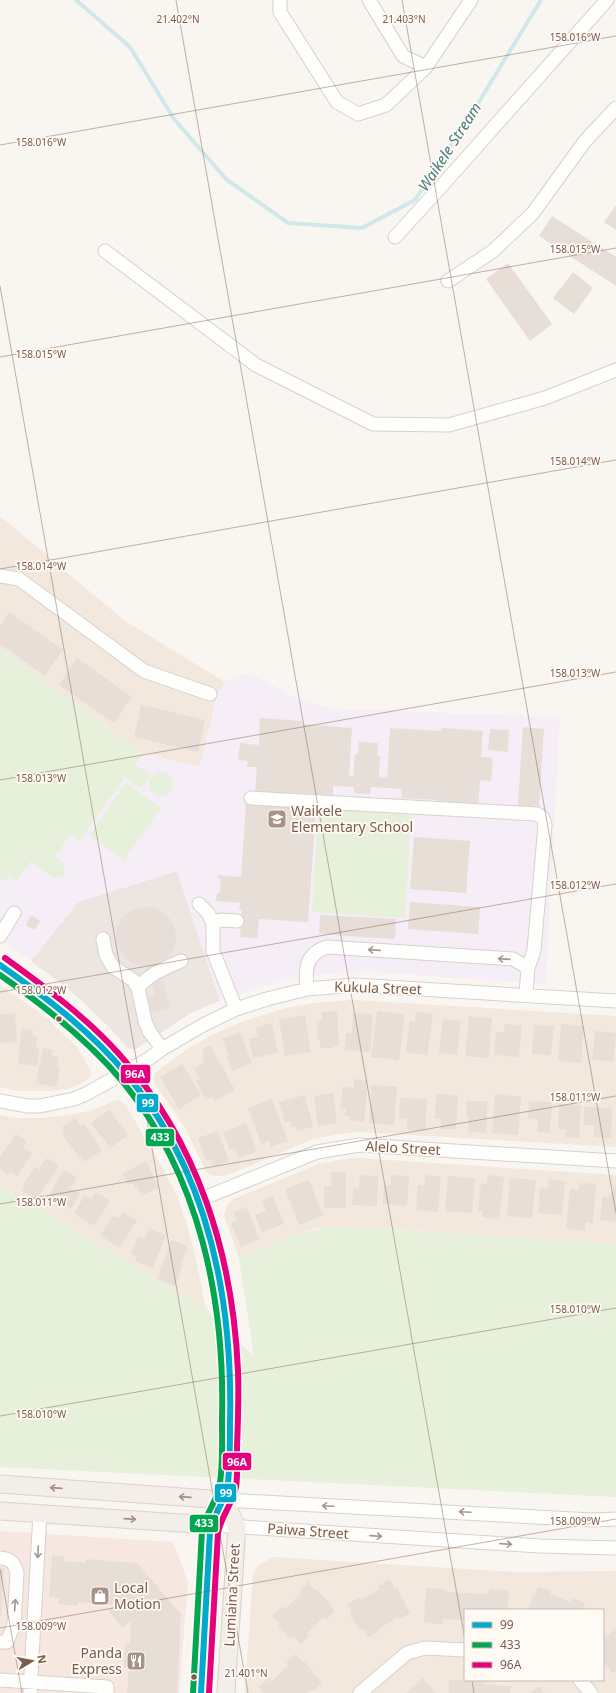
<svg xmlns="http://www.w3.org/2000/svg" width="616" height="1693" viewBox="0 0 616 1693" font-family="'Noto Sans',sans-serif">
	<rect width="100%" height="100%" fill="#f9f5f0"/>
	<path fill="#f2e8de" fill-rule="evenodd" d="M0,516L125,621L225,682L219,691L215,704L200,767L143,753L0,649Z
		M0,985L47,1018L77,1047L91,1071V1076L85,1081L69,1089L49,1091H20L0,1087Z
		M354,1000L616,1016V1147L359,1132L338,1134L313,1139L228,1175L221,1176L210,1175L206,1171L186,1129L154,1082L153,1078L155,1073L192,1046L216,1033L241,1022L286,1008L314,1003Z
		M117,1100L121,1101L126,1106L161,1165L177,1196L187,1225L195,1255L206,1309L0,1186V1115L17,1118H39L63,1116L90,1111Z
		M358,1158L616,1175V1244L354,1227L316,1228L302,1233L239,1258L224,1215L228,1204L233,1199L319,1164L338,1160Z
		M273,1557L515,1572L616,1571V1693H245L253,1573L259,1565ZM465,1610H603V1680H465Z"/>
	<path fill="#f6e8e1" d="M0,1531L173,1542L188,1582L179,1693H0Z"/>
	<path fill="#ede5e0" d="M177,871L220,1001L191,1013L136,1049H129L108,1026L83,1002L58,981L31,961L78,902Z"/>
	<path fill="#f6eef6" d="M0,649L143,753L200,767L219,691L225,682L233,677L242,674L253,675L293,696L323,706L338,709L560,717L546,984L370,972L336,973L284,980L220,1001L177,871L78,902L31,961L0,941Z"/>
	<path fill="#e7f0db" d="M0,649L143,753L135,764L151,775L141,788L125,777L80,840L71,834L55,856L64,863L65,876L53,878L31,862L42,846L17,880L9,875L5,882L0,879Z
		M149 784a12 12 0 1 1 24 0a12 12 0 1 1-24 0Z
		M126,783L161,808L124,860L89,835Z
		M318,808L411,814L405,918L312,912Z
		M0,1186L206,1309L254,1357L239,1258L302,1233L333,1226L616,1244V1497L0,1467Z"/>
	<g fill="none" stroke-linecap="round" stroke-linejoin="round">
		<path stroke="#d0e8ea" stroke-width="4" d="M76,0L130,47L174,119L226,179L288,223L362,228L415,200L474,110L541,0"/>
	</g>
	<path fill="#e6ded7" d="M616,205V230L604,222Z
		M552,216L616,257V286L539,236Z
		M508,263L552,324L530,341L486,279Z
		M573,272L593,288L574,314L553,298Z
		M9,612L63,650L45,676L0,644V626Z
		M77,658L132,697L114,723L59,685Z
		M141,705L205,720L198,752L134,737Z
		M260,718L302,721V724L352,728L349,775L353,776L355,754H358L359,742L378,743L377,756H380L379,777L387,778L390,728L441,731L442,728L483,731L481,757L493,758L491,781L480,780L478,806L437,803V800L401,798L402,789L371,787L370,794L354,793V787L333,786V795L298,793L297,797L255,794L257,767H247L248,761L238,760L240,743L259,745Z
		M523,727L544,729L539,807L518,806Z
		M490,729L509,730L508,752L488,750Z
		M246,804L316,809L308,922L259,919L257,938L240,937L242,909H239L240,903L216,901L217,893H220L221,879H218V875L241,877Z
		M414,837L470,841L466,893L410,889Z
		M410,902L480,907L478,934L408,929Z
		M116 937a30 30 0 1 1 60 0a30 30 0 1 1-60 0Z
		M31,915L40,921L35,930L26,925Z
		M320,915L396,919L395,939L319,934Z
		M163,981L170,1008L152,1013L148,998L155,996L152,984Z
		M337,1011L339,1045L334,1046L333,1048H320V1039H317V1021H322L321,1012Z
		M377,1011L405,1014L399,1060L371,1057Z
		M416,1011L433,1014L427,1055L406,1052L410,1021L415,1022Z
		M15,1013L17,1042L0,1043V1015Z
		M353,1013L373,1014L370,1052L345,1050L346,1033H352Z
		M305,1015L311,1052L285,1056L279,1019Z
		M469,1016L492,1018L489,1058L465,1056Z
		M443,1019L461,1021L457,1055L439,1053Z
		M272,1023L278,1053L253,1058L249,1039L258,1037L256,1027Z
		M505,1024L522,1025L519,1057L494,1055L496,1032H504Z
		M561,1024L584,1026L581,1063L558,1061Z
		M534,1025L554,1026L551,1055L532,1054Z
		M21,1029L33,1030L32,1035L37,1036L36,1049H39L37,1066L18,1064Z
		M595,1031L616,1033L613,1061L592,1060Z
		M240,1032L252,1063L232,1071L226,1056L229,1055L222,1039Z
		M210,1045L235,1090L214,1101L212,1097L206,1100L196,1081L200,1079L194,1068L205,1062L202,1057L205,1056L202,1050Z
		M43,1048L53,1050L52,1056L59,1057L57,1067L60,1068L56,1087L36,1083Z
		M182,1064L201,1095L179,1109L160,1077Z
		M354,1079L368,1081L364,1122L349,1120L350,1116H345L346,1109L340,1108L343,1086L354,1088Z
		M372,1085L397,1087L394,1125L369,1123Z
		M333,1093L337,1123L318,1126L314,1096Z
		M436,1094L458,1095L456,1129H441V1119H435Z
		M495,1094L521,1097L518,1135L492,1133Z
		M305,1095L313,1127L297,1131L296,1127H292L290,1121L284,1122L279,1102Z
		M400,1098L427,1099L425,1131L407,1130V1119L399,1118Z
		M272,1099L288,1141L271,1147L269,1141L261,1144L248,1108Z
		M467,1101H487L486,1133L468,1132L469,1117H466Z
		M529,1101L552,1102L550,1133L537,1132L538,1120L528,1119Z
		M559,1104L581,1105L579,1138L565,1137L566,1130L558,1129Z
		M584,1107L612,1108L611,1138L594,1137V1125H583Z
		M109,1110L128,1135L110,1148L91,1123Z
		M75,1118L81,1126L84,1124L102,1150L85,1162L81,1156L79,1157L62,1134L65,1132L62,1127Z
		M246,1123L257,1151L239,1158L235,1148L230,1150L223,1132Z
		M218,1131L229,1161L214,1167L211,1159L206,1160L198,1138Z
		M16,1134L27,1141L23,1147L32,1154L17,1176L10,1171L8,1175L0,1169V1156Z
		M47,1158L59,1166L36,1200L22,1191L25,1186L23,1185L35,1167L39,1169Z
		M146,1161L159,1187L142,1196L137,1186L135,1187L133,1183L128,1185L122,1174Z
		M64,1170L77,1178L70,1188L80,1194L71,1209L64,1204L62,1207L47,1198Z
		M331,1172H346V1208H324V1186H331Z
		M360,1175L378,1176L377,1206L352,1205L353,1188L359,1189Z
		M391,1175L409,1176L407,1206L383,1204L384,1185H391Z
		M425,1175L441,1177L438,1212L416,1210L418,1185L425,1186Z
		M488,1175L504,1177L499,1219L482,1217L483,1211H478L481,1183L487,1184Z
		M448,1176L475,1178L472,1213L445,1211Z
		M510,1178L536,1180L532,1218L507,1216Z
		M309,1180L323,1215L299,1225L285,1189Z
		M549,1180L565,1181L562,1215L538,1213L540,1188L548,1189Z
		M580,1183L596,1184L593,1223L586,1222L585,1231L566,1229L570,1189L579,1190Z
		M613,1185H616V1222L600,1220L602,1197H609V1193H613Z
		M96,1192L110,1201L94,1226L74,1213L85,1195L91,1199Z
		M273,1196L284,1224L262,1232L255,1215L266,1211L262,1201Z
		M247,1207L259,1239L241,1247L231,1223L237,1220L234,1212Z
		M123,1212L137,1221L119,1248L100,1235L113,1216L118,1219Z
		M149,1228L166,1235L153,1268L135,1261L137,1256L131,1254L138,1236L145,1238Z
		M172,1240L188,1246L181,1263L183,1264L175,1286L157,1279Z
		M52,1555L65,1556L64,1561L85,1563V1559L137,1563L181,1614L177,1693H127L129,1667H124L125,1643H130L131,1620L123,1628L108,1610L116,1605L78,1602V1606L58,1604L59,1598L49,1597Z
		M0,1567L4,1568L1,1616H0Z
		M390,1579L395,1589L397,1588L410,1613L399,1619L398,1617L378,1629L379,1631L369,1637L363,1628L360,1630L350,1614L352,1613L347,1604L359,1597L361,1600L380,1589L378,1586Z
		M308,1582L316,1591L317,1589L335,1611L326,1620L324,1617L307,1633L309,1635L301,1644L293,1636L290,1639L278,1625L279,1624L272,1616L282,1607L284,1609L301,1594L299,1592Z
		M538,1587L551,1591L550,1594L571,1602L572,1598L585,1603L582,1610H528L533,1596L535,1597Z
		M426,1588L445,1589V1592L489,1594V1589L509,1590L508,1610H465V1620L443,1619V1624L424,1623Z
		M616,1628V1671L613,1673L603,1662V1636L604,1635L606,1637Z
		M295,1654L303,1662L304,1661L322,1683L313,1691L311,1689L307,1693H264L259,1687L269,1678L272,1681L288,1666L286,1663Z
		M423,1678L436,1693H406Z
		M449,1680L484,1681L483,1685L511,1686L510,1693H449Z
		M539,1686L545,1693H530Z"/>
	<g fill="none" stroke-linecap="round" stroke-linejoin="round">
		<g stroke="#d7d1cb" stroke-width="15">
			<path id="minor" d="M280,0V12L337,102L358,114L386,105L426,67L471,0
				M369,0L403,56L426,67
				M395,237L438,190L607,0
				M105,251L256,365L373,424L449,425L545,398L616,370
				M448,281L493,251L533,213L585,141L616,108
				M0,576L19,579L144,671L210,694
				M251,798L537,814L543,818L545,825L534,950L528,968
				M199,904L208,913L213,923V951L236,1009
				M213,923L220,920L237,921
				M0,936L14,913
				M103,939L106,955L113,967L133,980L138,988L145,1021L149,1031L162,1049
				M0,965C13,973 26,981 38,991C117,1052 180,1133 209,1229C221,1268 225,1308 229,1348C232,1380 231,1412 229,1444C229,1463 228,1481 224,1500L592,1520L616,1519
				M138,988C149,974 165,968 181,961
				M307,989C305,970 305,954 327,947L513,959L528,968L526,995
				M0,1101L28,1106H40L74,1099L86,1094L147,1060L162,1049L203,1025L236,1009L267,999L307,989L354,985L616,1001
				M199,1200L317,1152L359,1145L616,1161
				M211,1525L539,1546L616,1548
				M0,1558C11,1559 14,1562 17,1573L14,1624L7,1642H0
				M0,1680L107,1687V1693
				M580,1680L591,1693
				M30,1693L40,1513
				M360,1693L407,1653L425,1648L465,1650"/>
		</g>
		<g stroke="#dad1cc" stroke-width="19">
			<path id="major" d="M0,1484L224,1500
				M224,1500L237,1527L226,1693
				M0,1511L211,1525
				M201,1693L211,1525L224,1500"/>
		</g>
		<use href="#minor" stroke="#fefefd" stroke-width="13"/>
		<use href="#major" stroke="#f3eee8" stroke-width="17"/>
		<g stroke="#fffaf3" stroke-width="9">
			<path id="bus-1" d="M0,965C47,998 92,1032 128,1076C209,1174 233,1301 230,1424C230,1444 230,1464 228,1483C226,1501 213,1514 210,1532L201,1693"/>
		</g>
		<g stroke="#fffaf3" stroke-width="9">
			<path id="bus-2" d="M0,975C45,1006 88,1040 123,1082C200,1177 225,1300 222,1419C222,1440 223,1462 220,1483C218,1500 205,1514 202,1531L193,1693"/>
		</g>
		<g stroke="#fffaf3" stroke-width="9">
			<path id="bus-3" d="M5,958C45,987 86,1017 119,1054C198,1141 233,1255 238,1371C239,1396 238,1421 237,1447C237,1460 238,1474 236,1487C233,1503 221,1516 218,1533L209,1693"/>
		</g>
		<use href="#bus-1" stroke="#00a9ce" stroke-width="6"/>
		<use href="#bus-2" stroke="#00a651" stroke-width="6"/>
		<use href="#bus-3" stroke="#e5007d" stroke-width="6"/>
	</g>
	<defs><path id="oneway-shaft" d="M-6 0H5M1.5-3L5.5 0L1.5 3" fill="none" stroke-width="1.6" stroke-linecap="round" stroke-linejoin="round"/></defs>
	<g stroke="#a8958b">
		<use href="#oneway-shaft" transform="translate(374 950) rotate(-176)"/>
		<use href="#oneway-shaft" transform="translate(504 959) rotate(-176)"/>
		<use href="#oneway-shaft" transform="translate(328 1506) rotate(-177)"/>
		<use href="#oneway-shaft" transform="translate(465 1512) rotate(-177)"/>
		<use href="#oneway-shaft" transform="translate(376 1536) rotate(4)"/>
		<use href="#oneway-shaft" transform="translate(506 1544) rotate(4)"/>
		<use href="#oneway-shaft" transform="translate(38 1552) rotate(93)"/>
		<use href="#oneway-shaft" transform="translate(15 1605) rotate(-86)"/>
	</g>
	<g stroke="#a48f83">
		<use href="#oneway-shaft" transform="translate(56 1488) rotate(-176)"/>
		<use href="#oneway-shaft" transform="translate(185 1497) rotate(-176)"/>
		<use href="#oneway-shaft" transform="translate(130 1519) rotate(4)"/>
	</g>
	<path fill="none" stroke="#7a5c4d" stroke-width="1" stroke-opacity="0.45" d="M176,0L465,1640M402,0L616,1213M0,145L616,36M0,286L248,1693M0,357L616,248M0,569L616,460M0,780L616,672M0,992L616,884M0,1204L616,1096M0,1416L616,1308M0,1569L22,1693M0,1628L616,1519M472,1680L474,1693"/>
	<defs>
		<g id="school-square" transform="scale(1)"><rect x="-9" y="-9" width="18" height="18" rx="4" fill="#a69286" stroke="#fffaf3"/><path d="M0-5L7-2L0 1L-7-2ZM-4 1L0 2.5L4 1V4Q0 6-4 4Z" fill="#fff"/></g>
		<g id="shop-square" transform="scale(1)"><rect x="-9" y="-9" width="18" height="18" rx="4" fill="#a69286" stroke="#fffaf3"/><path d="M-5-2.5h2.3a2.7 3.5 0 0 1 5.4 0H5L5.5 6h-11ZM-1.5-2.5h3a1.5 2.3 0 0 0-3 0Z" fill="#fff"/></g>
		<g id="restaurant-square" transform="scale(1)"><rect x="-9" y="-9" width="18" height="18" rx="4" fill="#a69286" stroke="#fffaf3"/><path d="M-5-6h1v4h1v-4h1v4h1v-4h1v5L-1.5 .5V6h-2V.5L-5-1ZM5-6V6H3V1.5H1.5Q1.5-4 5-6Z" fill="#fff"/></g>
	</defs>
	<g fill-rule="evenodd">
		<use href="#school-square" x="277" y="819"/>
		<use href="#shop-square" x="100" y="1596"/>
		<use href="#restaurant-square" x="136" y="1661"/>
	</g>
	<g fill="#7a5c4d" stroke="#fffaf3" stroke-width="1.5">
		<circle cx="59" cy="1019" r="3.5"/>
		<circle cx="194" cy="1677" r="3.5"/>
	</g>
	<g text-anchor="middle" stroke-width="3.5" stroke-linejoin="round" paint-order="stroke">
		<g font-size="14" fill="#7a5c4d" stroke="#fffaf3" text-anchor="start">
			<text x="291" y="816">Waikele<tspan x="291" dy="16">Elementary School</tspan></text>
			<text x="114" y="1593">Local<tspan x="114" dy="16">Motion</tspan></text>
			<text x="122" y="1658" text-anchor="end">Panda<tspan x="122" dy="16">Express</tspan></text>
		</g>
		<g font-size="14" fill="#7a5c4d" stroke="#fffaf3">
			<text transform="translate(378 988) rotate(2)" y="5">Kukula Street</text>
			<text transform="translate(403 1148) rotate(3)" y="5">Alelo Street</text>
			<text transform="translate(308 1531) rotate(4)" y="5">Paiwa Street</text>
			<text transform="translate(232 1595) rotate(-87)" y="5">Lumiaina Street</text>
		</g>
		<g font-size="15" font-style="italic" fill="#437c86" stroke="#fffaf3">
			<text transform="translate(450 147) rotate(-57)" y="5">Waikele Stream</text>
		</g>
	</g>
	<g font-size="10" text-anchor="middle" fill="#7a5c4d" stroke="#fffaf3" stroke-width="3.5" stroke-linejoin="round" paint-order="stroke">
		<text x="178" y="23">21.402°N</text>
		<text x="404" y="23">21.403°N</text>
		<text x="575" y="41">158.016°W</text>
		<text x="41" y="146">158.016°W</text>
		<text x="575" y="253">158.015°W</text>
		<text x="41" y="358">158.015°W</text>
		<text x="575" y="465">158.014°W</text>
		<text x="41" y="570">158.014°W</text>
		<text x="575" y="677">158.013°W</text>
		<text x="41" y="782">158.013°W</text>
		<text x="575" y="889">158.012°W</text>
		<text x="41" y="994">158.012°W</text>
		<text x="575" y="1101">158.011°W</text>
		<text x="41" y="1206">158.011°W</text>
		<text x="575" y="1313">158.010°W</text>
		<text x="41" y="1418">158.010°W</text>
		<text x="575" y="1525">158.009°W</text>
		<text x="41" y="1630">158.009°W</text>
		<text x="246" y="1677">21.401°N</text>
	</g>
	<g stroke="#fffaf3" stroke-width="1.5">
		<rect x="120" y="1064" width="31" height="20" rx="4" fill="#e5007d"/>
		<rect x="136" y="1093" width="23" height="20" rx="4" fill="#00a9ce"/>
		<rect x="145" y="1128" width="30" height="19" rx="4" fill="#00a651"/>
		<rect x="222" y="1452" width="30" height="19" rx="4" fill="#e5007d"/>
		<rect x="214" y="1483" width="23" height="20" rx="4" fill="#00a9ce"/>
		<rect x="189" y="1514" width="30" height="19" rx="4" fill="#00a651"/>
	</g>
	<g font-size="11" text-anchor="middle" font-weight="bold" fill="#fff">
		<text x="135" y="1078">96A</text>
		<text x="148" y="1107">99</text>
		<text x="160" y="1141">433</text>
		<text x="237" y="1466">96A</text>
		<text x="226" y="1497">99</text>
		<text x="204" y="1527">433</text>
	</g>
	<rect x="464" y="1609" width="140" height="72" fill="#fffaf3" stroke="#cabbb1"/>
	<rect x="472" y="1622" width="20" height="6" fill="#00a9ce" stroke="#cabbb1"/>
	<text x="500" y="1629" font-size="12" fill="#7a5c4d">99</text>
	<rect x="472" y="1642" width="20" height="6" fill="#00a651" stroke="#cabbb1"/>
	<text x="500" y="1649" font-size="12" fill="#7a5c4d">433</text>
	<rect x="472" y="1662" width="20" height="6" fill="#e5007d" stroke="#cabbb1"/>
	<text x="500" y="1669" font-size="12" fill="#7a5c4d">96A</text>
	<g transform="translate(32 1661) rotate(80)" stroke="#fffaf3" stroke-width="3" paint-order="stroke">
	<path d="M0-3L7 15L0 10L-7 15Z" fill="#7a5c4d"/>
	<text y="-6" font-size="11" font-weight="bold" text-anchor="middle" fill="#7a5c4d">N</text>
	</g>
</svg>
